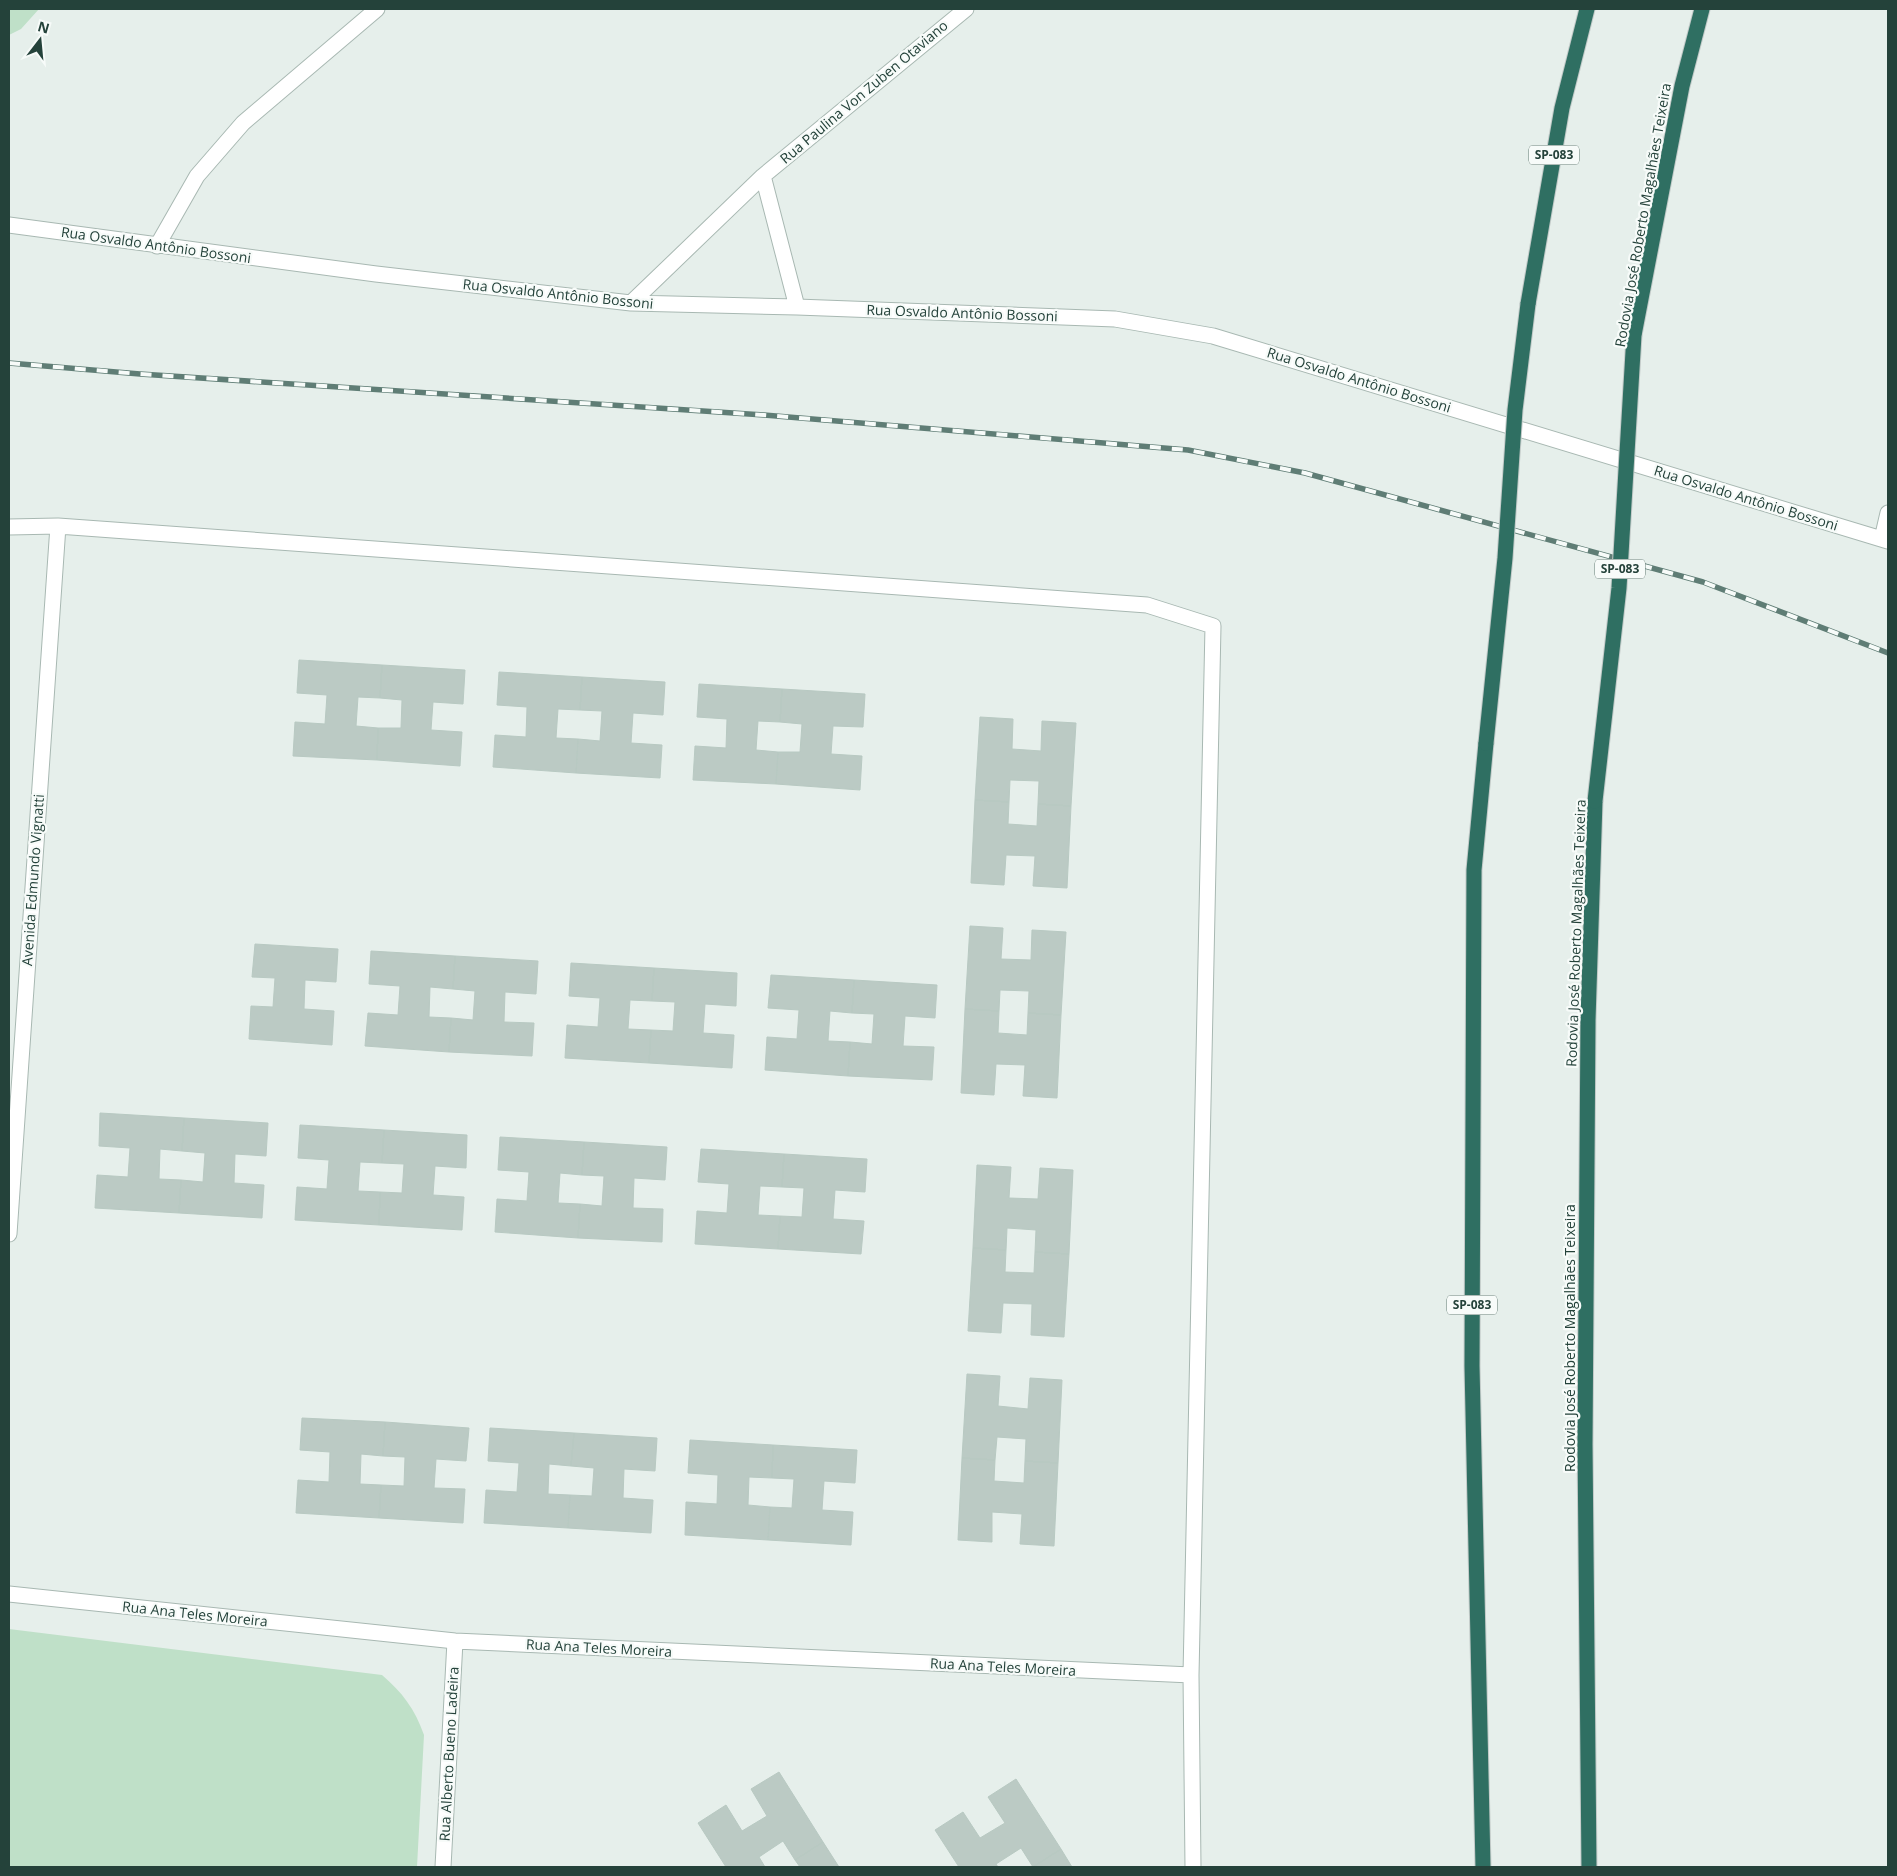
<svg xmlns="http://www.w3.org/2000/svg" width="1897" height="1876" viewBox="0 0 1897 1876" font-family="'Open Sans',sans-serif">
	<rect width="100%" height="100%" fill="#e6efeb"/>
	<path fill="#bfe0c8" d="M9,9H39L21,29L9,35Z
		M9,1629L382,1675C402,1692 415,1709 424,1735L417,1867H9Z"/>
	<path fill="#bbcac4" stroke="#b8c9c2" d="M299,660L382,665L380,698L358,697L356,726L378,728L377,760L293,756L295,722L325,724L327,695L297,693Z
		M382,665L465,670L463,704L433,702L431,730L462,732L460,766L377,760L378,728H401L402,700L380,698Z
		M499,672L582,677L580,710L558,709L556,738L578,739L576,773L493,767L495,735L526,737L527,707L497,705Z
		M582,677L665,682L663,715L633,713L631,743L662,745L660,778L576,773L578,739L600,741L602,711L580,710Z
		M699,684L782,689L780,722L758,721L756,750L778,752L776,784L693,780L695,746L726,748L727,719L697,717Z
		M782,689L865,694L863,727L833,726L831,754L862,756L860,790L776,784L778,752H800L802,724L780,722Z
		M980,717L1013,719L1012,749L1041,751L1042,721L1076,723L1071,806L1038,804L1039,781L1010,780L1009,802L975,800Z
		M975,800L1009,802L1008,824L1037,826L1038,804L1071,806L1067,888L1033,886L1035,856L1006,855L1004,885L971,883Z
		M970,926L1003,928L1001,959L1031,960L1032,930L1066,932L1061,1015L1028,1013L1029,991L1000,990L999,1011L965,1009Z
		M255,944L338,949L336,982L305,980L304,1009L334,1011L332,1045L249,1039L251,1006L273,1007L275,978L252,977Z
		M371,951L455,956L453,989L430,987L429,1017L451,1018L449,1052L365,1046L368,1013L398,1015L400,986L369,984Z
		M455,956L538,961L536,994L505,992L504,1022L534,1023L532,1056L449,1052L451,1018L473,1020L475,991L453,989Z
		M571,963L654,968L652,1001L630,1000L628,1029L651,1030L649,1063L565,1058L567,1025L598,1027L600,998L569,996Z
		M654,968L737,973L736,1006L705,1004L703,1033L734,1035L732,1068L649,1063L651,1030L673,1031L675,1002L652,1001Z
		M771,975L854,980L852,1013L830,1011L828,1041L850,1042L848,1076L765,1070L767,1037L797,1039L799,1010L768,1008Z
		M854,980L937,985L935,1018L905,1016L903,1046L934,1047L932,1080L848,1076L850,1042L872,1044L874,1014L852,1013Z
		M965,1009L999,1011L998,1033L1027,1035L1028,1013L1061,1015L1057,1098L1023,1096L1025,1065L996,1064L994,1095L961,1093Z
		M100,1113L184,1118L182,1151L160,1149L159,1179L181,1180L179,1213L95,1208L97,1175L128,1177L130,1148L99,1146Z
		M184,1118L268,1123L266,1156L235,1154L234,1183L264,1185L262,1218L179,1213L181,1180L203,1182L205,1153L182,1151Z
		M300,1125L384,1130L382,1163L360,1162L358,1191L380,1192L379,1225L295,1220L297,1187L327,1189L329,1160L298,1158Z
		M384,1130L467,1135L466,1168L435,1166L433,1195L464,1197L462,1230L379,1225L380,1192L402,1193L404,1164L382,1163Z
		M500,1137L584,1142L582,1175L560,1173L558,1203L580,1204L578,1238L495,1232L497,1199L527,1201L529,1172L498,1170Z
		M584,1142L667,1147L665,1180L634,1178L633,1208L663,1209L662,1242L578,1238L580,1204L602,1206L604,1176L582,1175Z
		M701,1149L784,1154L782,1187L760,1186L758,1215L780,1216L778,1249L695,1244L697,1211L727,1213L729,1184L698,1182Z
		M784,1154L867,1159L865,1192L835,1190L833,1219L864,1221L861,1254L778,1249L780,1216L802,1217L804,1188L782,1187Z
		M977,1165L1011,1167L1009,1198L1038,1199L1040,1168L1073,1170L1069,1254L1035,1252L1036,1230L1007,1228L1006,1250L973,1248Z
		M973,1248L1006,1250L1005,1272L1034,1273L1035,1252L1069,1254L1064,1337L1031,1335L1032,1304L1003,1303L1001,1333L968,1331Z
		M967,1374L1000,1376L998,1406L1028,1409L1030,1378L1062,1380L1058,1463L1025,1461L1026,1439L997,1437L995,1460L962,1458Z
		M302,1418L385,1422L383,1456L361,1454L360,1484L381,1485L379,1518L296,1513L298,1480L329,1482L330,1452L300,1450Z
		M385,1422L469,1428L466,1461L436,1459L434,1488L465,1489L463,1523L379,1518L381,1485L404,1486L405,1457L383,1456Z
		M490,1428L574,1433L571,1466L549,1464L548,1494L570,1495L568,1528L484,1523L486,1490L517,1492L519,1463L488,1461Z
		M574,1433L657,1438L655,1471L624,1469L623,1498L653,1500L651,1533L568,1528L570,1495L592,1496L594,1468L571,1466Z
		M690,1440L773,1445L772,1478L749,1477L748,1505L770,1507L768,1540L685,1535L686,1502L717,1504L718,1475L688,1473Z
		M773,1445L857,1450L855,1483L824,1481L822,1510L853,1512L851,1545L768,1540L770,1507L792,1508L794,1479L772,1478Z
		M962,1458L995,1460L994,1481L1024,1483L1025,1461L1058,1463L1054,1546L1020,1544L1022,1514L992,1512V1542L958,1540Z
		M779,1772L823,1842L795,1860L783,1841L759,1857L765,1867H726L698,1823L726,1805L742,1831L767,1816L751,1789Z
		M1016,1779L1061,1849L1033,1867L1021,1848L996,1864L998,1867H959L935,1830L963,1812L980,1838L1005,1823L988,1797Z
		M823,1842L839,1867H800L795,1860Z
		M1061,1849L1072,1867H1033Z"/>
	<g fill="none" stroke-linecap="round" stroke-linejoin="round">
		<g stroke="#a8b8b2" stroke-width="17">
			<path id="minor" d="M763,176L797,307
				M9,225L376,274L631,303L797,307L1115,319L1213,336L1888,541
				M157,246L197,176L243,123L377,9
				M631,303L763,176L966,9
				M9,527L58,526L1147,605L1213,626L1191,1675L1193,1867
				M1882,539L1888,513
				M9,1234L58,526
				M9,1594L455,1641L1191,1675
				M443,1867L455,1641"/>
		</g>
		<g stroke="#c2cac8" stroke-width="17">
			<path id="highway" d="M1528,304L1562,108L1587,9
				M1634,335L1682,86L1702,9
				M1483,1867L1472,1366L1474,870L1486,743
				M1589,1867L1585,1445L1588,1020L1595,801"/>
		</g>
		<use href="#minor" stroke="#fff" stroke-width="15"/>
		<use href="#highway" stroke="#2f6f62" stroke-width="15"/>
		<g stroke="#5f7d75" stroke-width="5.5">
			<path id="rail" d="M9,363L140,374L764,415L1188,450L1305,473L1703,582L1888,653"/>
		</g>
		<use href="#rail" stroke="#f7fbf9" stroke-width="4" stroke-dasharray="11" stroke-linecap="butt"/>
		<g stroke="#c2cac8" stroke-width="17" stroke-linecap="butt">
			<path id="highway-bridge" d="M1486,743L1505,558L1515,410L1528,304
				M1595,801L1619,588L1634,335"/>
		</g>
		<use href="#highway-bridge" stroke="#2f6f62" stroke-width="15"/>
	</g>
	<g text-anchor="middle" stroke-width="4.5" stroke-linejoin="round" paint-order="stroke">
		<g fill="#f7fbf9" stroke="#637a73" stroke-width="1">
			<rect x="1529" y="145.5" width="50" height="19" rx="4"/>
			<rect x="1595" y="559.5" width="50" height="19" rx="4"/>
			<rect x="1447" y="1295.5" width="50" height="19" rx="4"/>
		</g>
		<g font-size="12" font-weight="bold" fill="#24423a">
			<text x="1554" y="159">SP-083</text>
			<text x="1620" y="573">SP-083</text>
			<text x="1472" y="1309">SP-083</text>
		</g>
		<g font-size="14" fill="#24423a" stroke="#f7fbf9">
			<text transform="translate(864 92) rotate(-40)" y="5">Rua Paulina Von Zuben Otaviano</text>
			<text transform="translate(1643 215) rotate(-80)" y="5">Rodovia José Roberto Magalhães Teixeira</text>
			<text transform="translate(156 245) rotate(8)" y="5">Rua Osvaldo Antônio Bossoni</text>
			<text transform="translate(558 294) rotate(6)" y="5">Rua Osvaldo Antônio Bossoni</text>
			<text transform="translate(962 313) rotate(2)" y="5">Rua Osvaldo Antônio Bossoni</text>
			<text transform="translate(1359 380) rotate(17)" y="5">Rua Osvaldo Antônio Bossoni</text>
			<text transform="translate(1746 498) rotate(17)" y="5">Rua Osvaldo Antônio Bossoni</text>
			<text transform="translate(33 880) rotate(-86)" y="5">Avenida Edmundo Vignatti</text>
			<text transform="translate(1576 933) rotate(-88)" y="5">Rodovia José Roberto Magalhães Teixeira</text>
			<text transform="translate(1570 1338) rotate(-90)" y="5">Rodovia José Roberto Magalhães Teixeira</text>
			<text transform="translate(195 1614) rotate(6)" y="5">Rua Ana Teles Moreira</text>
			<text transform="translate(599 1648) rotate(3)" y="5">Rua Ana Teles Moreira</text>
			<text transform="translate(1003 1667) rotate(3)" y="5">Rua Ana Teles Moreira</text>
			<text transform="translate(449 1754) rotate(-87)" y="5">Rua Alberto Bueno Ladeira</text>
		</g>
	</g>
	<rect width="1897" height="1876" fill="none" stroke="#24423a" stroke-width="20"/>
	<g transform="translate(40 40) rotate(16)" stroke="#f7fbf9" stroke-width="4" paint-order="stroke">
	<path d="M0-4L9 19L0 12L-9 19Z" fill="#24423a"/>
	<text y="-8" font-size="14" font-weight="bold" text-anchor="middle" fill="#24423a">N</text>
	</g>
</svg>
